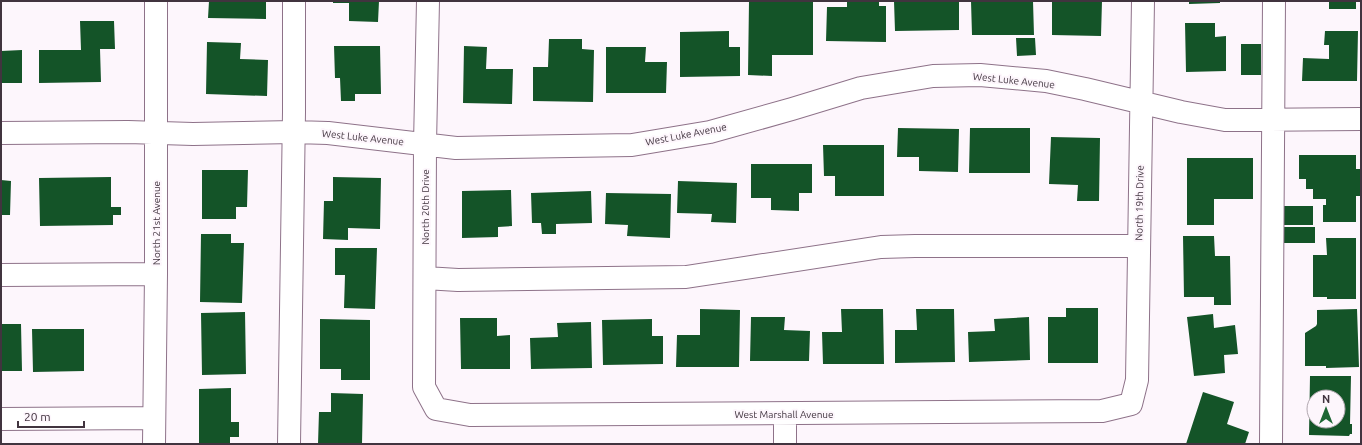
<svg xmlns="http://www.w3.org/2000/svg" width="1362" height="445" viewBox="0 0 1362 445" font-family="Ubuntu,sans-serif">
	<rect width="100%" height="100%" fill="#fdf6fc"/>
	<path fill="#145428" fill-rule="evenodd" d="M209,1H266V19L208,18Z
		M333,1H379L378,22L349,21V3H333Z
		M749,1H813V55H772V76L748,75Z
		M847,1H879V6H886V42L826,41L827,7H847Z
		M894,1H959V30L895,31Z
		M971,1H1033L1034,35H972Z
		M1052,1H1102L1101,36L1052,35Z
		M1189,1H1220V3L1189,4Z
		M1329,1H1356V9H1329Z
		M80,21H114L115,49H100L101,82L39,83V50H81Z
		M1185,23H1215V37L1226,36V71L1186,72Z
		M729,31V47H740V76L680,77V32Z
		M1325,31H1358L1357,81H1302L1303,58L1329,59V45H1324Z
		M1016,38H1035L1036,55L1017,56Z
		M549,39H582V49L594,50L593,102L533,101V67H548Z
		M207,42L241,43L240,59L268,60L267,96L206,94Z
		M1241,44H1261V75H1241Z
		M334,46H380L381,94H355V101H341L340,78H335Z
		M464,46L487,47L486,69H513L512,104L463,103Z
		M606,47H646L645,62H667L666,93H606Z
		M22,50V83H1V51Z
		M898,128L959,129L958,172L919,171V157H897Z
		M970,128H1030V173H969Z
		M1051,137L1100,138L1099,201H1077L1078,185L1049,184Z
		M823,145H884V196H835V176H824Z
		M1299,155H1356V169H1360L1361,189H1360V196H1356V222H1323V205H1326V199H1313V189H1306V179H1299Z
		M1187,158H1253V199H1214V225H1187Z
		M751,164H812V193H799V211L771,210V198H751Z
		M202,170H248L247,207H236V219H202Z
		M111,177V207H121V215H113V225L40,226L39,178Z
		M333,177L381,178L380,229L348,228V240L323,239L324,201H333Z
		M1,180L11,181L10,215H1Z
		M678,181L737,183L736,223L711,222L712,214L677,213Z
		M511,190L512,226L498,227V237L462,238V191Z
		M591,191L592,223L556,224V234H542L541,223H532L531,193Z
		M606,193L671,194L670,238L627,236L628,225L605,224Z
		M1284,206H1313V225H1284Z
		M1284,227H1315V243H1284Z
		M201,234H231V243H244L242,303L200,302Z
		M1183,236H1214L1215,256H1230L1231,305H1214V297H1184Z
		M1326,238H1356V299H1327V297H1313V255H1327Z
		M335,248H377L375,309L344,308L345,275H335Z
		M1066,308H1098V363H1048V317H1066Z
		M700,309L740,310L739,367H676L677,335H700Z
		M841,309H883L884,364H823L822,332H842Z
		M916,309H954L955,362L895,363V330H917Z
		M1357,309L1359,367L1326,368V366H1305V333L1316,326L1317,324V310Z
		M245,312L246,374L202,375L201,313Z
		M1213,314L1214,328L1235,325L1238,354L1224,355L1225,373L1194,376L1187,317Z
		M751,317H785L784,330L810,331L809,361H750Z
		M1029,317L1030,360L969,362L968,332L995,331L994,319Z
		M460,318H497V336L510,335V369H461Z
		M320,319L370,320V380H341V369H320Z
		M652,319V336H663V364L603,365L602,320Z
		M591,322L592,368L531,369L530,338L558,337L557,323Z
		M1,324H21L22,371H1Z
		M32,329H84V371L33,372Z
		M1310,376H1351L1350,424H1352V434H1350L1349,436L1309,435ZM1314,397H1338V421H1314Z
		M231,388V422H239V437H230V444H199V389Z
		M1203,392L1234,402L1227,424L1249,432L1245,444H1186Z
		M331,393L363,394L362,444H318L319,412H331Z"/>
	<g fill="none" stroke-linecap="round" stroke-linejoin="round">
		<g stroke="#8e7289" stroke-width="24">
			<path id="minor" d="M428,1L425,144L424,387L436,409L470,415L1102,411L1131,404L1137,380L1143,1
				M1,133L128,132L193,134L294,132L328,133L456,148L632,145L710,132L792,109L861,88L933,76L980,75L1046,81L1085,89L1181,112L1225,120L1361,119
				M1,275L156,274
				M425,278L458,280L686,277L881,247L915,246H1138
				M785,414V444
				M1,419L154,418
				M154,444L156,274V1
				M289,444L294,112V1
				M1271,444L1274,1"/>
		</g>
		<use href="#minor" stroke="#fff" stroke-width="22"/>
	</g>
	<g text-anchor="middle" stroke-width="4" stroke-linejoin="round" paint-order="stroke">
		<g font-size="10" fill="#41343f" stroke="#fdf6fc">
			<text transform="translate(1014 80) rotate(6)" y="4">West Luke Avenue</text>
			<text transform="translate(686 134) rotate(-11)" y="4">West Luke Avenue</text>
			<text transform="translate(363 137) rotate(6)" y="4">West Luke Avenue</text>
			<text transform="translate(1139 203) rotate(-89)" y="4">North 19th Drive</text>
			<text transform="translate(425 207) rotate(-90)" y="4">North 20th Drive</text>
			<text transform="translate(156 223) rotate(-90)" y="4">North 21st Avenue</text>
			<text x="784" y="418">West Marshall Avenue</text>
		</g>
	</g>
	<rect width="1362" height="445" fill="none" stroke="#41343f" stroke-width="4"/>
	<g transform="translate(1326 409)"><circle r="19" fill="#fdf6fc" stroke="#b2a8b0"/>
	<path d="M0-3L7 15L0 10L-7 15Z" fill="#1d6634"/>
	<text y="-6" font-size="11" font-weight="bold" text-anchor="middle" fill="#41343f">N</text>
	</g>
	<path d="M18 421v6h66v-6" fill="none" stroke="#41343f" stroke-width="2"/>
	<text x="24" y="421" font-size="12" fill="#41343f" stroke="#fdf6fc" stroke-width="3" paint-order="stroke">20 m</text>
</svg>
